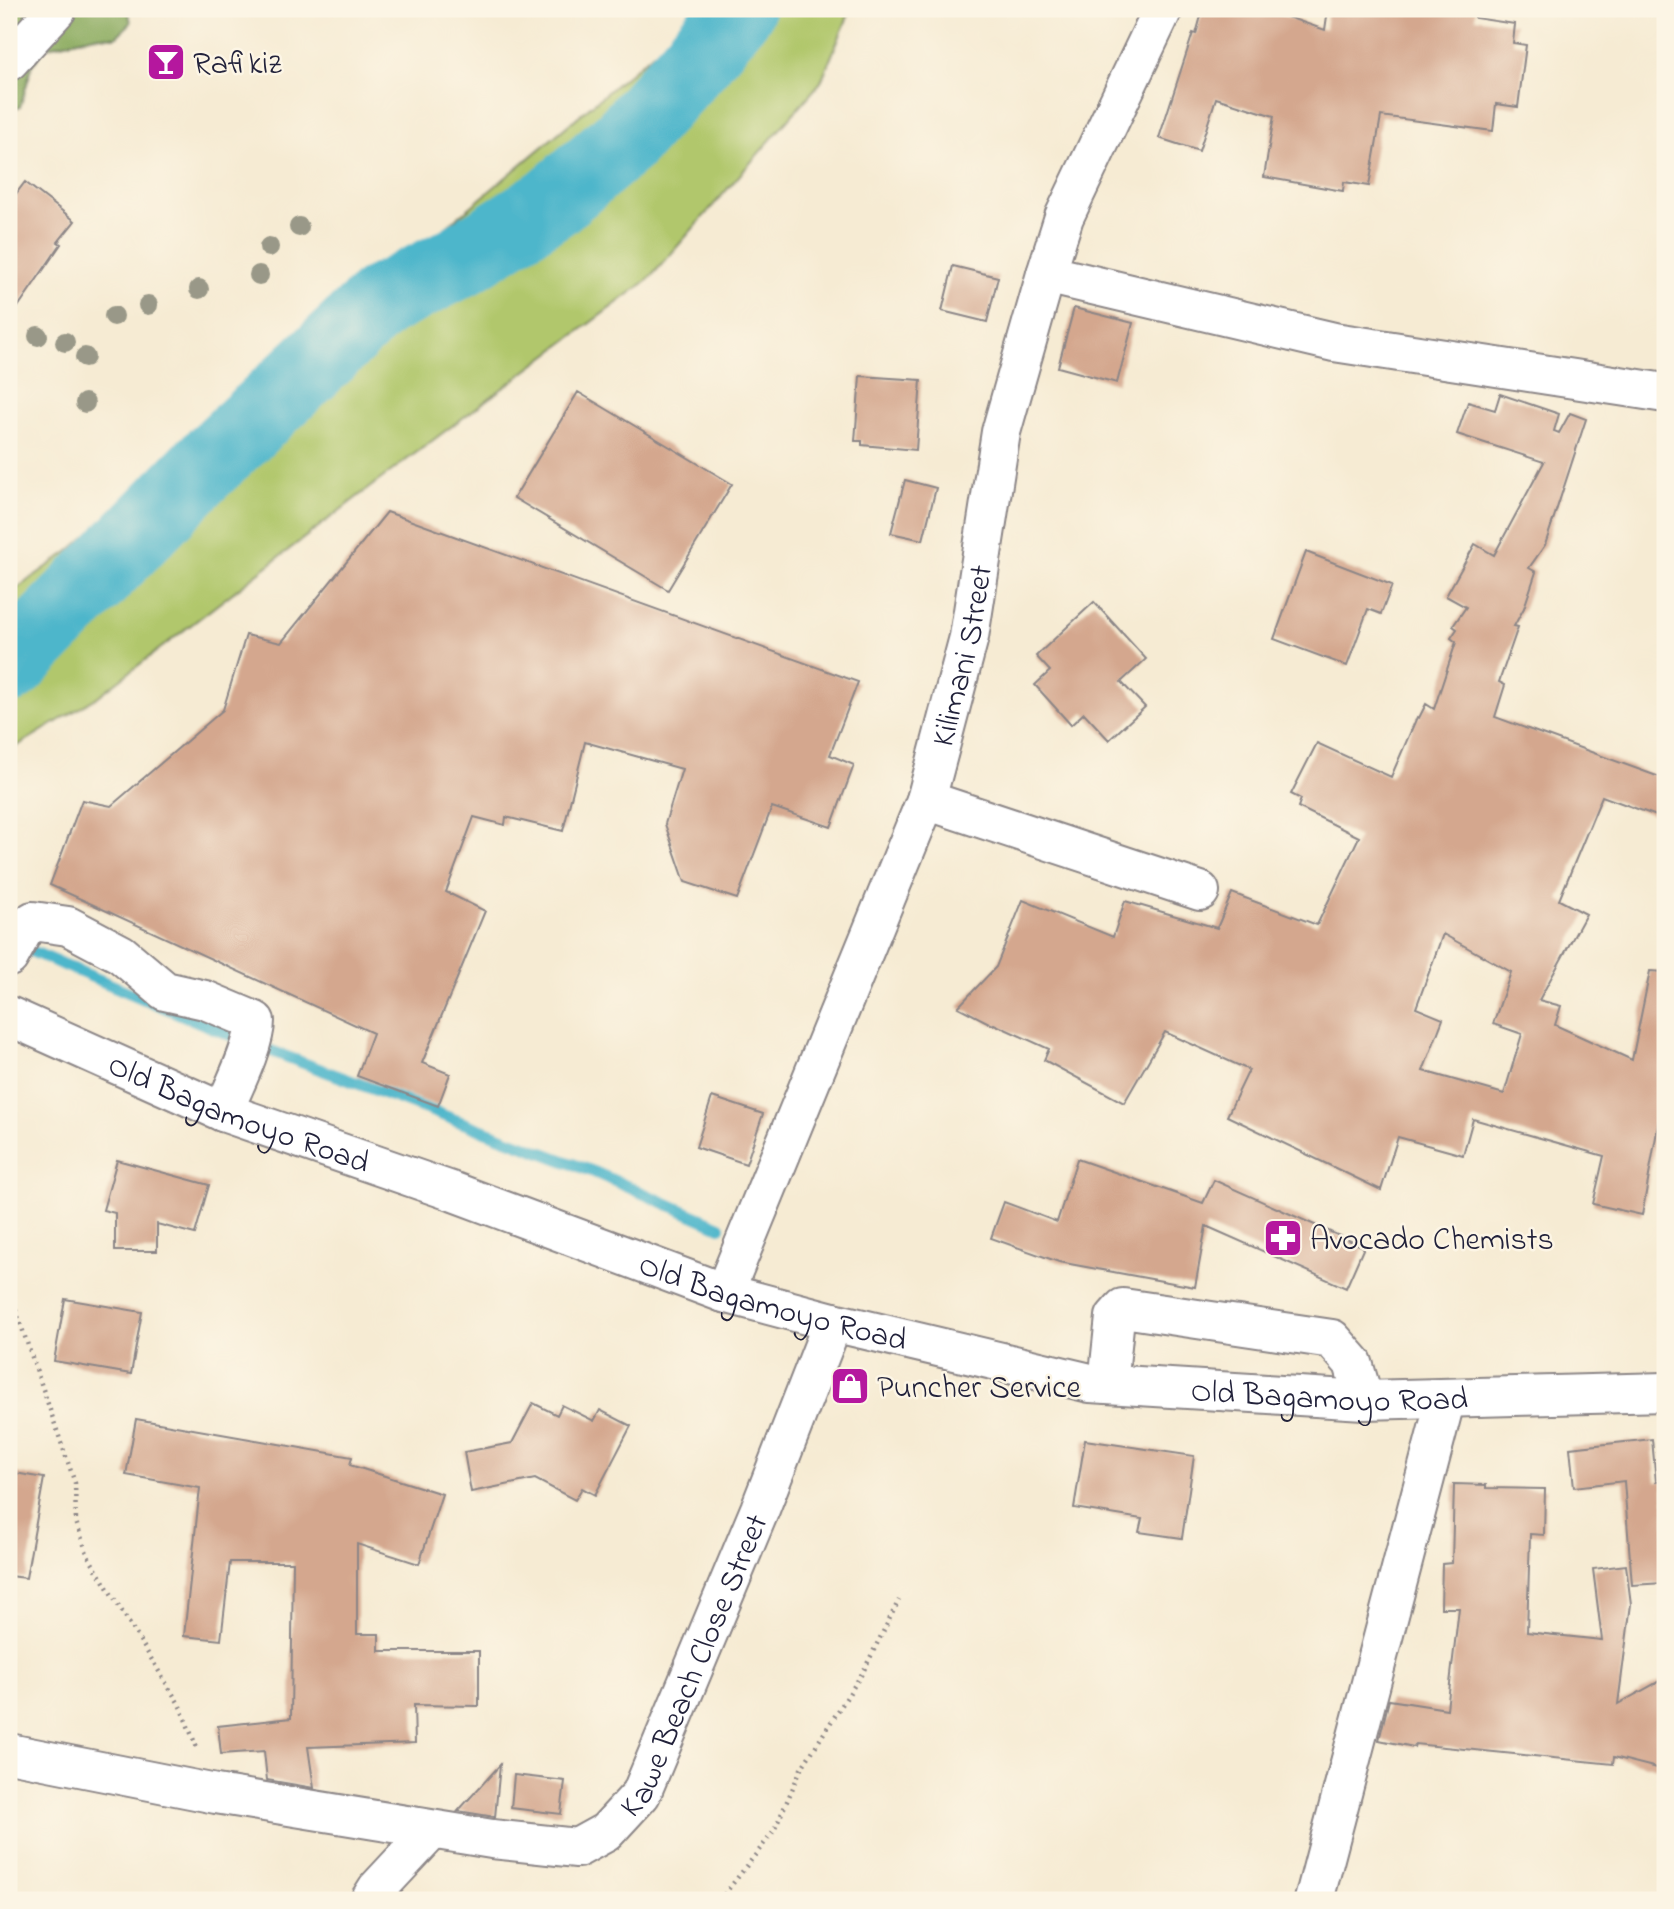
<svg xmlns="http://www.w3.org/2000/svg" width="1674" height="1909" viewBox="0 0 1674 1909" font-family="'Indie Flower',sans-serif">
	<rect width="100%" height="100%" fill="#fcf5e5"/>
	<filter id="ink" filterUnits="userSpaceOnUse"><feTurbulence type="fractalNoise" baseFrequency=".0143" numOctaves="2"/><feDisplacementMap in="SourceGraphic" scale="14" xChannelSelector="R" yChannelSelector="G"/><feConvolveMatrix kernelMatrix="1 2 1 2 8 2 1 2 1" color-interpolation-filters="sRGB"/></filter>
	<filter id="wash" filterUnits="userSpaceOnUse"><feTurbulence type="fractalNoise" baseFrequency=".00686" numOctaves="4" result="noise"/><feDisplacementMap in="SourceGraphic" scale="28" xChannelSelector="R" yChannelSelector="G"/><feGaussianBlur stdDeviation="1.57" result="paint"/><feColorMatrix in="noise" values="0 0 0 0 0 0 0 0 0 0 0 0 0 0 0 0 0 1.4 0 .05"/><feComposite in="paint" operator="in"/></filter>
	<g filter="url(#wash)">
		<rect width="100%" height="100%" fill="#f6ebd3"/>
		<path fill="#b1c76c" stroke="#6a7454" stroke-width="2" d="M706,9H851L821,82L649,279L369,488L96,698L9,751V594L69,551L317,336Z"/>
		<path fill="#8cac60" stroke="#57674e" stroke-width="2" d="M9,9H128L131,23L116,37L95,36L44,48L32,67L20,107L9,112Z"/>
		<g fill="none" stroke-linecap="round" stroke-linejoin="round">
			<path stroke="#4db6cb" stroke-width="12" d="M19,946L242,1040L594,1172L720,1227"/>
			<path stroke="#4db6cb" stroke-width="74" d="M9,667L199,472L380,302L460,261L551,203L624,141L696,60L738,9"/>
		</g>
		<g id="blocks">
			<path fill="#d4a78e" fill-rule="evenodd" d="M1203,9H1264L1325,30L1328,9H1476L1475,18L1515,24L1513,43L1526,45L1518,107L1496,104L1493,131L1381,116L1369,186L1344,182L1343,191L1264,177L1274,116L1216,98L1199,151L1159,138L1193,33L1196,34Z
				M25,182L75,221L58,242L61,244L9,320V203Z
				M953,266L998,277L987,322L942,311Z
				M1074,308L1133,323L1117,383L1058,367Z
				M860,376L921,380L916,450L862,445V441H855Z
				M578,392L732,484L668,590L514,498Z
				M1500,394L1559,414L1554,431L1559,433L1570,413L1586,419L1545,545L1529,568L1536,572L1524,608L1514,626L1518,627L1499,682L1505,685L1495,717L1665,779V819L1602,796L1559,900L1586,914L1539,1000L1561,1006L1555,1025L1632,1060L1650,971L1665,972V1086L1642,1215L1593,1204L1604,1156L1473,1119L1463,1155L1398,1137L1381,1190L1227,1116L1249,1070L1165,1032L1124,1103L1044,1060L1049,1049L994,1024L993,1025L958,1007L996,967L1023,900L1113,937L1125,901L1217,928L1232,893L1317,925L1359,837L1298,807L1301,799L1291,794L1317,743L1391,777L1417,717L1419,718L1426,704L1434,709L1456,642L1451,638L1457,629L1453,626L1466,607L1446,596L1475,544L1494,555L1544,462L1457,434L1468,402L1495,410ZM1443,934L1511,972L1493,1024L1522,1034L1504,1094L1423,1071L1443,1019L1416,1008Z
				M905,480L936,488L923,540L891,533Z
				M387,512L858,682L830,755L854,765L831,827L772,807L737,899L685,882L665,824L682,769L585,742L563,831L506,817L505,825L474,817L446,892L485,911L422,1063L450,1074L438,1106L357,1076L373,1033L50,885L82,800L111,806L223,710L246,635L281,643Z
				M1306,552L1392,585L1381,614L1368,609L1347,666L1274,639Z
				M1094,602L1146,659L1121,682L1145,707L1109,740L1084,713L1071,725L1035,685L1050,671L1036,656Z
				M712,1097L763,1114L746,1164L696,1147Z
				M1077,1159L1203,1203L1214,1180L1364,1247L1346,1288L1206,1226L1195,1287L1059,1262L991,1238L1004,1202L1057,1222Z
				M117,1160L209,1185L195,1234L157,1224V1251H115V1213L103,1210Z
				M65,1299L142,1312L131,1374L54,1361Z
				M533,1403L557,1415L562,1405L594,1421L600,1410L631,1426L595,1495L582,1488L575,1500L535,1479L471,1492L464,1452L512,1443Z
				M136,1419L352,1457L350,1465L442,1494L419,1564L357,1544V1634H379V1651H479V1706L414,1705L415,1743L308,1747L314,1788L267,1780L264,1751L221,1754L218,1726L291,1718L293,1562H230L221,1640L184,1636L200,1488L126,1475Z
				M1652,1439L1656,1482L1663,1481L1665,1515L1664,1583L1632,1585L1624,1481L1574,1487L1570,1448Z
				M1085,1440L1194,1456L1182,1538L1139,1532L1142,1519L1074,1508Z
				M9,1472L44,1478L26,1578L9,1576Z
				M1454,1484L1486,1485V1488L1545,1489L1544,1535L1530,1534L1527,1632L1602,1640L1593,1569L1626,1565L1631,1604L1618,1704L1665,1678V1770L1614,1757L1613,1764L1415,1744L1414,1747L1379,1740L1389,1700L1447,1709L1459,1608H1441L1442,1564L1452,1563Z
				M500,1765L495,1817L458,1811Z
				M514,1775L565,1781L561,1814L511,1808Z"/>
		</g>
	</g>
	<g filter="url(#ink)">
		<use href="#blocks" fill-opacity="0" stroke="#8c8687" stroke-width="2"/>
		<g fill="none" stroke-linecap="round" stroke-linejoin="round">
			<g stroke="#8c8687" stroke-width="42">
				<g id="minor">
					<path d="M9,61L57,9"/>
					<path d="M1046,274L1334,342L1665,393"/>
					<path d="M926,800L1200,891"/>
					<path d="M9,957L23,931L33,921L68,926L121,954L165,991L205,1000L255,1021C255,1045 233,1088 223,1112"/>
					<path id="s1" d="M724,1293L926,800L969,637L1001,432L1046,274L1064,217L1163,9"/>
					<path d="M1108,1384L1115,1317L1123,1308L1332,1339L1353,1363L1364,1400"/>
					<path id="s2" d="M9,1753L216,1794L492,1839L577,1848L606,1832L641,1794L760,1509L833,1322"/>
					<path d="M370,1900L377,1889L432,1830"/>
					<path d="M1314,1900L1446,1398"/>
				</g>
			</g>
			<g stroke="#8c8687" stroke-width="42">
				<g id="major">
					<path id="s3" d="M9,1016L223,1112L454,1192L724,1293L833,1322L1090,1383L1364,1400L1665,1392"/>
				</g>
			</g>
			<path stroke="#8c8687" stroke-width="4.5" stroke-dasharray="2 5" stroke-linecap="butt" d="M9,1290L75,1483L76,1522L88,1556L179,1704L197,1748
				M720,1900L774,1831L801,1769L863,1672L899,1600"/>
			<use href="#minor" stroke="#fff" stroke-width="38"/>
			<use href="#major" stroke="#fff" stroke-width="38"/>
		</g>
		<g fill="#999888">
			<circle cx="299" cy="227" r="10"/>
			<circle cx="269" cy="247" r="10"/>
			<circle cx="259" cy="275" r="10"/>
			<circle cx="199" cy="289" r="10"/>
			<circle cx="148" cy="305" r="10"/>
			<circle cx="114" cy="316" r="10"/>
			<circle cx="38" cy="336" r="10"/>
			<circle cx="65" cy="342" r="10"/>
			<circle cx="85" cy="357" r="10"/>
			<circle cx="85" cy="403" r="10"/>
		</g>
	</g>
	<defs>
		<g id="bar-square" transform="scale(2.0125)"><rect x="-9" y="-9" width="18" height="18" rx="4" fill="#b5179e" stroke="#fcf5e5"/><path d="M-6-5H6L.8 .8V4.5H3.5V6h-7V4.5H-.8V.8Z" fill="#fff"/></g>
		<g id="pharmacy-square" transform="scale(2.0125)"><rect x="-9" y="-9" width="18" height="18" rx="4" fill="#b5179e" stroke="#fcf5e5"/><path d="M-2-6h4v4h4v4h-4v4h-4v-4h-4v-4h4Z" fill="#fff"/></g>
		<g id="shop-square" transform="scale(2.0125)"><rect x="-9" y="-9" width="18" height="18" rx="4" fill="#b5179e" stroke="#fcf5e5"/><path d="M-5-2.5h2.3a2.7 3.5 0 0 1 5.4 0H5L5.5 6h-11ZM-1.5-2.5h3a1.5 2.3 0 0 0-3 0Z" fill="#fff"/></g>
	</defs>
	<g fill-rule="evenodd">
		<use href="#bar-square" x="166" y="62"/>
		<use href="#pharmacy-square" x="1283" y="1238"/>
		<use href="#shop-square" x="850" y="1386"/>
	</g>
	<g text-anchor="middle" stroke-width="5" stroke-linejoin="round" paint-order="stroke">
		<g font-size="32" fill="#22223b" stroke="#fcf5e5" text-anchor="start">
			<text x="193" y="73">Rafikiz</text>
			<text x="1310" y="1249">Avocado Chemists</text>
			<text x="877" y="1397">Puncher Service</text>
		</g>
		<g font-size="32" fill="#22223b" stroke="#fcf5e5">
			<text dy="11" stroke="none"><textPath href="#s1" startOffset="682">Kilimani Street</textPath></text>
			<text dy="11" stroke="none"><textPath href="#s3" startOffset="250">Old Bagamoyo Road</textPath></text>
			<text dy="11" stroke="none"><textPath href="#s3" startOffset="817">Old Bagamoyo Road</textPath></text>
			<text dy="11" stroke="none"><textPath href="#s3" startOffset="1384">Old Bagamoyo Road</textPath></text>
			<text dy="11" stroke="none"><textPath href="#s2" startOffset="800">Kawe Beach Close Street</textPath></text>
		</g>
	</g>
	<rect width="1674" height="1909" fill="none" stroke="#fcf5e5" stroke-width="35"/>
</svg>
